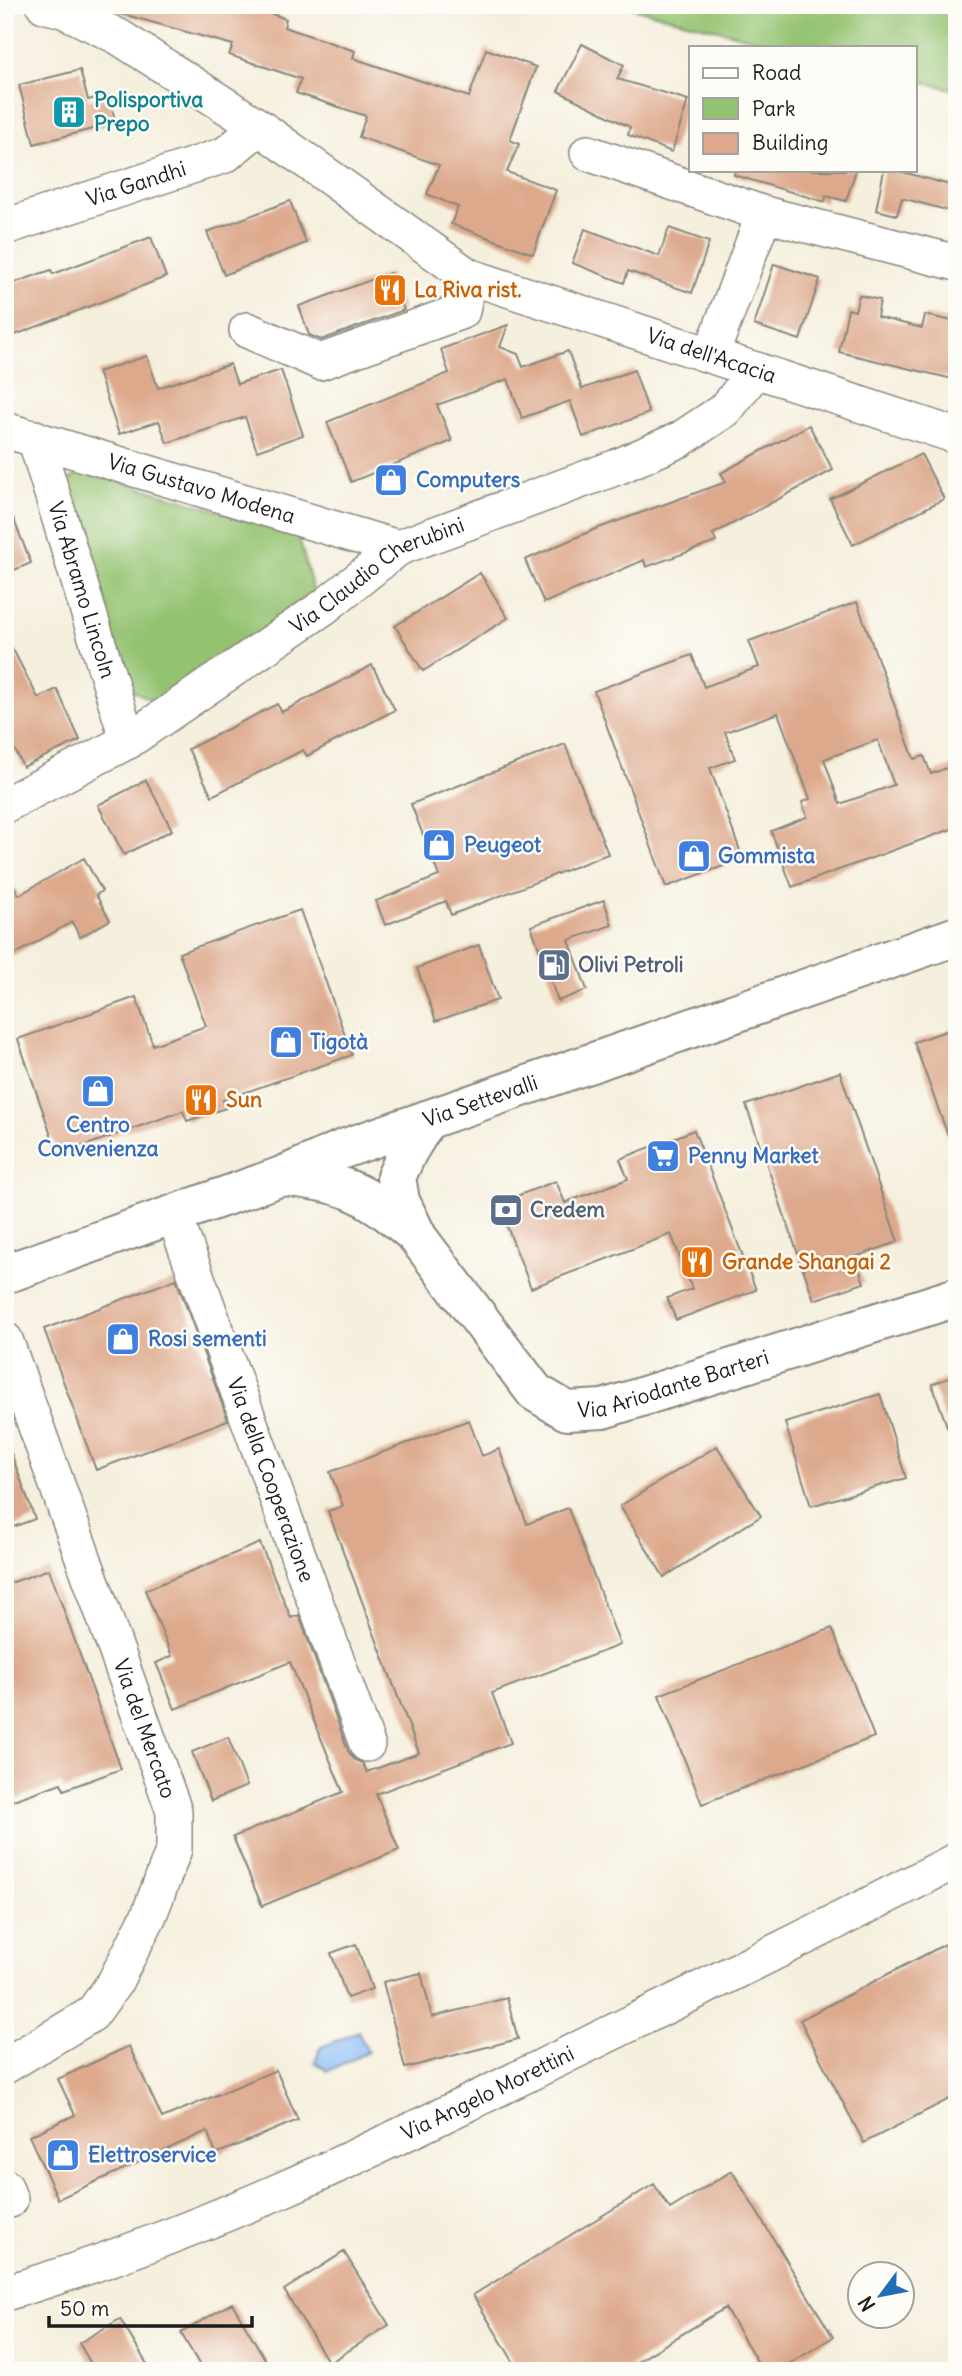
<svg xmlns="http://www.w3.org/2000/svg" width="962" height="2376" viewBox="0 0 962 2376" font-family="Delius,sans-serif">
	<rect width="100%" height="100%" fill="#fdfcf7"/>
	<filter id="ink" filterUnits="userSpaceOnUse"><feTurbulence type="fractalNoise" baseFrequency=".0143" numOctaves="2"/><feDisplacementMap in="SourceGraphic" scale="14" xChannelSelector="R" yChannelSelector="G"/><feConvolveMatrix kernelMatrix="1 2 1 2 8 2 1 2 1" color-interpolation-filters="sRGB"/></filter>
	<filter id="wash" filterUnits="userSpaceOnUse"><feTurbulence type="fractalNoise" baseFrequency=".00686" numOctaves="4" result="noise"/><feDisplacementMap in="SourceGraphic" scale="28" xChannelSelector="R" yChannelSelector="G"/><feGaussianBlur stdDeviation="1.57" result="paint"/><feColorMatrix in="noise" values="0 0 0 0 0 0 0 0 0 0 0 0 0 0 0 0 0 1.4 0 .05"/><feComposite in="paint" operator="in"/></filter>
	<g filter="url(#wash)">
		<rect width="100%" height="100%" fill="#f5efdd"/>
		<path fill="#93c270" stroke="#586f46" stroke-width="2" d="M620,5H957V91L915,80V47H785Z
			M84,471L298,534L314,594L158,704L124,685L61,484Z"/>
		<path fill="#89bbf6" stroke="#526c89" stroke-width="2" d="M358,2031L368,2052L328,2071L315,2062L320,2048Z"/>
		<g id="blocks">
			<path fill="#dda98c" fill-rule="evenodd" d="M116,5H247L286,19L284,27L355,51L353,58L469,97L486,49L536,67L510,140L519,144L507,172L556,190L533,254L451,224L458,207L427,194L439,165L359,137L366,116L296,93L301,79L229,55L233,45L115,12Z
				M582,44L624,65L617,79L688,100L672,152L628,135L630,127L558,91Z
				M80,70L88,100L108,95L116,123L34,144L19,85Z
				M735,170H856L846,201L826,196L825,202L734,175Z
				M884,170H896L957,187V213L902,198L897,215L876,210Z
				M290,201L306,243L224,275L207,232Z
				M669,228L709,242L692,293L628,271L624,283L572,263L585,229L659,256Z
				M151,237L166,277L15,335L5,306V286L51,270L53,274Z
				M774,264L820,279L800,340L754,325Z
				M390,273L404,310L321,340L309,335L299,306Z
				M859,295L880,300L877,317L922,328L925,315L957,322V380L839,352L848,309L855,311Z
				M508,325L500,347L518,354L523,367L568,351L582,389L634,370L649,413L583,437L570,401L522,418L508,379L437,405L452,441L351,482L327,422L449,373L441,349Z
				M147,356L158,388L230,364L237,384L281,370L303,435L257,451L245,417L167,443L159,421L119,434L98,372Z
				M809,425L833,470L713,534L716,542L646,567L644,560L544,603L525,560L593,530L726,482L721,473Z
				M921,454L944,499L853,545L830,499Z
				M6,500L31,563L5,574V501Z
				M480,573L508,618L423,671L395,626Z
				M857,602L914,759L924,756L931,774L957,764V827L792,887L771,831L807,817L802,802L810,799L778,713L725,732L735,759L710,768L743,859L666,887L594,691L692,655L704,687L759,667L749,641ZM878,740L894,785L840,804L824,759Z
				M5,634L38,698L57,689L80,740L23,767L5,729Z
				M372,665L395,710L307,756L303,750L212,796L188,749L277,704L282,712Z
				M565,744L608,854L451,915L446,901L385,925L376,901L439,876L411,804Z
				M146,780L172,830L124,855L98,805Z
				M84,858L102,891L96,895L110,920L80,937L72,922L12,956L5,944V871L19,895Z
				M604,900L612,925L569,940L587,990L558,1001L531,926Z
				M300,910L352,1055L223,1100L226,1108L187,1121L183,1111L58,1155L18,1039L136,997L153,1045L206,1026L179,953Z
				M479,945L498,1000L436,1021L417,968Z
				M957,1027V1151L954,1152L914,1042Z
				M840,1072L898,1242L855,1257L864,1283L814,1300L746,1105Z
				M694,1130L756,1290L676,1320L667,1298L692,1289L671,1234L531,1288L498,1203L556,1181L565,1203L628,1179L620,1159Z
				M176,1279L228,1420L96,1470L44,1329Z
				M957,1375V1445L954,1446L932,1384Z
				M880,1394L906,1478L811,1506L785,1423Z
				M469,1420L482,1456L499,1449L527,1524L568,1508L620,1645L492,1693L511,1743L376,1794L399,1850L262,1906L233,1837L343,1792L290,1662L175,1709L156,1663L172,1656L145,1590L260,1543L291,1618L299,1615L348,1751L354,1759L363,1764L367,1772L419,1753L328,1511L343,1506L330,1472Z
				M5,1445H8L35,1519L5,1530Z
				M717,1446L761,1516L664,1577L620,1506Z
				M49,1569L121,1769L64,1790L61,1783L5,1803V1585Z
				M832,1628L874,1737L702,1804L659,1695Z
				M228,1737L247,1786L211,1801L192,1752Z
				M957,1938V2095L864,2143L800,2020Z
				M356,1944L372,1989L347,1998L331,1953Z
				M421,1973L432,2017L507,1998L518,2039L405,2068L383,1982Z
				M129,2046L162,2118L276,2070L298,2120L216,2154L207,2131L58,2199L29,2136L75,2115L58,2079Z
				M732,2171L833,2337L778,2371H763L725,2308L622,2371H519L473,2295L654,2184L670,2209Z
				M344,2252L389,2325L329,2363L284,2290Z
				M232,2303L272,2371H203L181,2333Z
				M120,2319L151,2371H95L79,2343Z"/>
		</g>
	</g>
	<g filter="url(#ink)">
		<use href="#blocks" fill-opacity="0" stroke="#88867c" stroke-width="2"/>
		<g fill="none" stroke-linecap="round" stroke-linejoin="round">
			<g stroke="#88867c" stroke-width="38">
				<g id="minor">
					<path id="s1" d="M44,5L63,10L119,37L259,127L468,276L957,436"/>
					<path d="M588,153L764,214L957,263"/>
					<path id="s2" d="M5,227L225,155L259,127"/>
					<path d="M247,330L320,362L462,311L468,276"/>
					<path d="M711,355L764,214"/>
					<path id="s3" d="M5,430L398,548"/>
					<path id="s4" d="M35,438L128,741"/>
					<path id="s5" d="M5,805L128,741L324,607L398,548L617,467L681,439L726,409L756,370"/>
					<path id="s6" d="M174,1215L367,1744"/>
					<path id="s7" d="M5,1340L174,1811V1849L149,1915L115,1982L92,2014L5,2066"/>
					<path d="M5,2187L10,2200"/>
					<path id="s8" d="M5,2293C194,2237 374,2150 550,2063C686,1996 822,1930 957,1860"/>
				</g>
			</g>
			<g stroke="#88867c" stroke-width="42">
				<g id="major">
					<path id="s9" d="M427,1120L408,1151L396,1177L400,1201L418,1238L535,1392L567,1411L603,1409L957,1297"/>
					<path d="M282,1176C345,1183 363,1190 412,1232"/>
					<path id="s10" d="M5,1274L282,1176L343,1149L957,936"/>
				</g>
			</g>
			<use href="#minor" stroke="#fff" stroke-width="35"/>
			<use href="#major" stroke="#fff" stroke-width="38"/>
		</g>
	</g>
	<defs>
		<g id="building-square" transform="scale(1.75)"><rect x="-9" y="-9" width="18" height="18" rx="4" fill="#0f9aa8" stroke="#fdfcf7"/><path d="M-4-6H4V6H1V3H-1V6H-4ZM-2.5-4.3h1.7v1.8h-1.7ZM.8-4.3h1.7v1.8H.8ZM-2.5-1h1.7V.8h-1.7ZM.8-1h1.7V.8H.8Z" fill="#fff"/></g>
		<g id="restaurant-square" transform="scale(1.75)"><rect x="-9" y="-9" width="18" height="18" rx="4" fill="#e8710a" stroke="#fdfcf7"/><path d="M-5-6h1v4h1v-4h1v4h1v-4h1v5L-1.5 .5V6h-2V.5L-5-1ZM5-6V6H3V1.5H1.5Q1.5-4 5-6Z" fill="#fff"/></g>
		<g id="shop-square" transform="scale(1.75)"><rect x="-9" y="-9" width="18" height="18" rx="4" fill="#3f7fe0" stroke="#fdfcf7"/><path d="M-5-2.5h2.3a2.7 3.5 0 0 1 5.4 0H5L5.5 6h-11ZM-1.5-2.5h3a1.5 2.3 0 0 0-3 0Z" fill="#fff"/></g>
		<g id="fuel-square" transform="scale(1.75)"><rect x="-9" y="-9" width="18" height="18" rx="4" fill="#5c6f8a" stroke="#fdfcf7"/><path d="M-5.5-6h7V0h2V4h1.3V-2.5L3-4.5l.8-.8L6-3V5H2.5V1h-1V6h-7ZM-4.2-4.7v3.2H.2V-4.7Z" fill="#fff"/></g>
		<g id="supermarket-square" transform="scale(1.75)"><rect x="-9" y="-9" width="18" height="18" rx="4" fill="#3f7fe0" stroke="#fdfcf7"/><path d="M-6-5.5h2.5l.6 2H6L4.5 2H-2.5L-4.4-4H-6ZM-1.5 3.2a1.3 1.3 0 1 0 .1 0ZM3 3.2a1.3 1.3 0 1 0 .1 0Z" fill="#fff"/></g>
		<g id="bank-square" transform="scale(1.75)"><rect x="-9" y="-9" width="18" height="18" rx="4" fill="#5c6f8a" stroke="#fdfcf7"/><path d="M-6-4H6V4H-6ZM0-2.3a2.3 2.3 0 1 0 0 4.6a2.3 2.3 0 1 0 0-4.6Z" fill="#fff"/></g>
	</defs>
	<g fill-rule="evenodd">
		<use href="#building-square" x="69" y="112"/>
		<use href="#restaurant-square" x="390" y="290"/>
		<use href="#shop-square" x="391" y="480"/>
		<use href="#shop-square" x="439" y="845"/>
		<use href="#shop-square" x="694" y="856"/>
		<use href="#fuel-square" x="554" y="965"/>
		<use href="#shop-square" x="286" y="1042"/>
		<use href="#shop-square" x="98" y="1091"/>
		<use href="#restaurant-square" x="201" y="1100"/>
		<use href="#supermarket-square" x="663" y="1156"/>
		<use href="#bank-square" x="506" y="1210"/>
		<use href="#restaurant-square" x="697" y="1262"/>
		<use href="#shop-square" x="123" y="1339"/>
		<use href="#shop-square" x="63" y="2155"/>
	</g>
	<g text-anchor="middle" stroke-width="5" stroke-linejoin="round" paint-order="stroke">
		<g font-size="21" font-weight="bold" fill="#0d838f" stroke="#fdfcf7" text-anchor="start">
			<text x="94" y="107">Polisportiva<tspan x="94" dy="24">Prepo</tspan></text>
		</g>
		<g font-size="21" fill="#1c1c1c" stroke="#fdfcf7">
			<text dy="7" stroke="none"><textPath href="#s2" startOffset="138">Via Gandhi</textPath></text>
			<text dy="7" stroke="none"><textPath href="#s1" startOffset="761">Via dell'Acacia</textPath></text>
			<text dy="7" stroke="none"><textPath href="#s3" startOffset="205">Via Gustavo Modena</textPath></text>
			<text dy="7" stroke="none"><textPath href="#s5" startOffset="439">Via Claudio Cherubini</textPath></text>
			<text dy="7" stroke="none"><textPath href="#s4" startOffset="159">Via Abramo Lincoln</textPath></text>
			<text dy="7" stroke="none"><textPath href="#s10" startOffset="506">Via Settevalli</textPath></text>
			<text dy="7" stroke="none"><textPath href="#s9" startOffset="471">Via Ariodante Barteri</textPath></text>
			<text dy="7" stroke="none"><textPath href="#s6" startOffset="282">Via della Cooperazione</textPath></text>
			<text dy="7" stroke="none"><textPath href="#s7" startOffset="413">Via del Mercato</textPath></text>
			<text dy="7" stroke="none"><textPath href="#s8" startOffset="523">Via Angelo Morettini</textPath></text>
		</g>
		<g font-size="21" font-weight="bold" fill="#c56008" stroke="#fdfcf7" text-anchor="start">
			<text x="414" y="297">La Riva rist.</text>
			<text x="226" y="1107">Sun</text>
			<text x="722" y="1269">Grande Shangai 2</text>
		</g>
		<g font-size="21" font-weight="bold" fill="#366cbe" stroke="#fdfcf7" text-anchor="start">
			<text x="416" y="487">Computers</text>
			<text x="464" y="852">Peugeot</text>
			<text x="718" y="863">Gommista</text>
			<text x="310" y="1049">Tigotà</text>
			<text x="98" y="1132" text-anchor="middle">Centro<tspan x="98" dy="24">Convenienza</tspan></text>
			<text x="688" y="1163">Penny Market</text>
			<text x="148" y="1346">Rosi sementi</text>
			<text x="88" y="2162">Elettroservice</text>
		</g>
		<g font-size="21" font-weight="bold" fill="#4e5e75" stroke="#fdfcf7" text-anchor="start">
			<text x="578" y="972">Olivi Petroli</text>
			<text x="530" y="1217">Credem</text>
		</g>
	</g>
	<rect width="962" height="2376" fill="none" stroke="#fdfcf7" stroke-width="28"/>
	<rect x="689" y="46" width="228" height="126" fill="#fdfcf7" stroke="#a3a29f" stroke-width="2"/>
	<rect x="703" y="68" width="35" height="10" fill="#ffffff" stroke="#a3a29f" stroke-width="2"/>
	<text x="752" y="80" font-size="21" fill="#1c1c1c">Road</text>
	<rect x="703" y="98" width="35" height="21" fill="#93c270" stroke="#a3a29f" stroke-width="2"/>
	<text x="752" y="116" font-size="21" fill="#1c1c1c">Park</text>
	<rect x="703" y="133" width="35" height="21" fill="#dda98c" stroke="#a3a29f" stroke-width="2"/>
	<text x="752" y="150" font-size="21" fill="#1c1c1c">Building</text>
	<g transform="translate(881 2295) rotate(238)"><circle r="33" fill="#fdfcf7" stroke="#a3a29f" stroke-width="2"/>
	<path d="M0-5L12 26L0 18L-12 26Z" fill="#1f6fb2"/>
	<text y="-10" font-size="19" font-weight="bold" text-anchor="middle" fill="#1c1c1c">N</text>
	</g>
	<path d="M49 2316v10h203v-10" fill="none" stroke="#1c1c1c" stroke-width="3.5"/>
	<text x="60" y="2316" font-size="21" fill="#1c1c1c" stroke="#fdfcf7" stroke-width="5" paint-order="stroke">50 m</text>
</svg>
